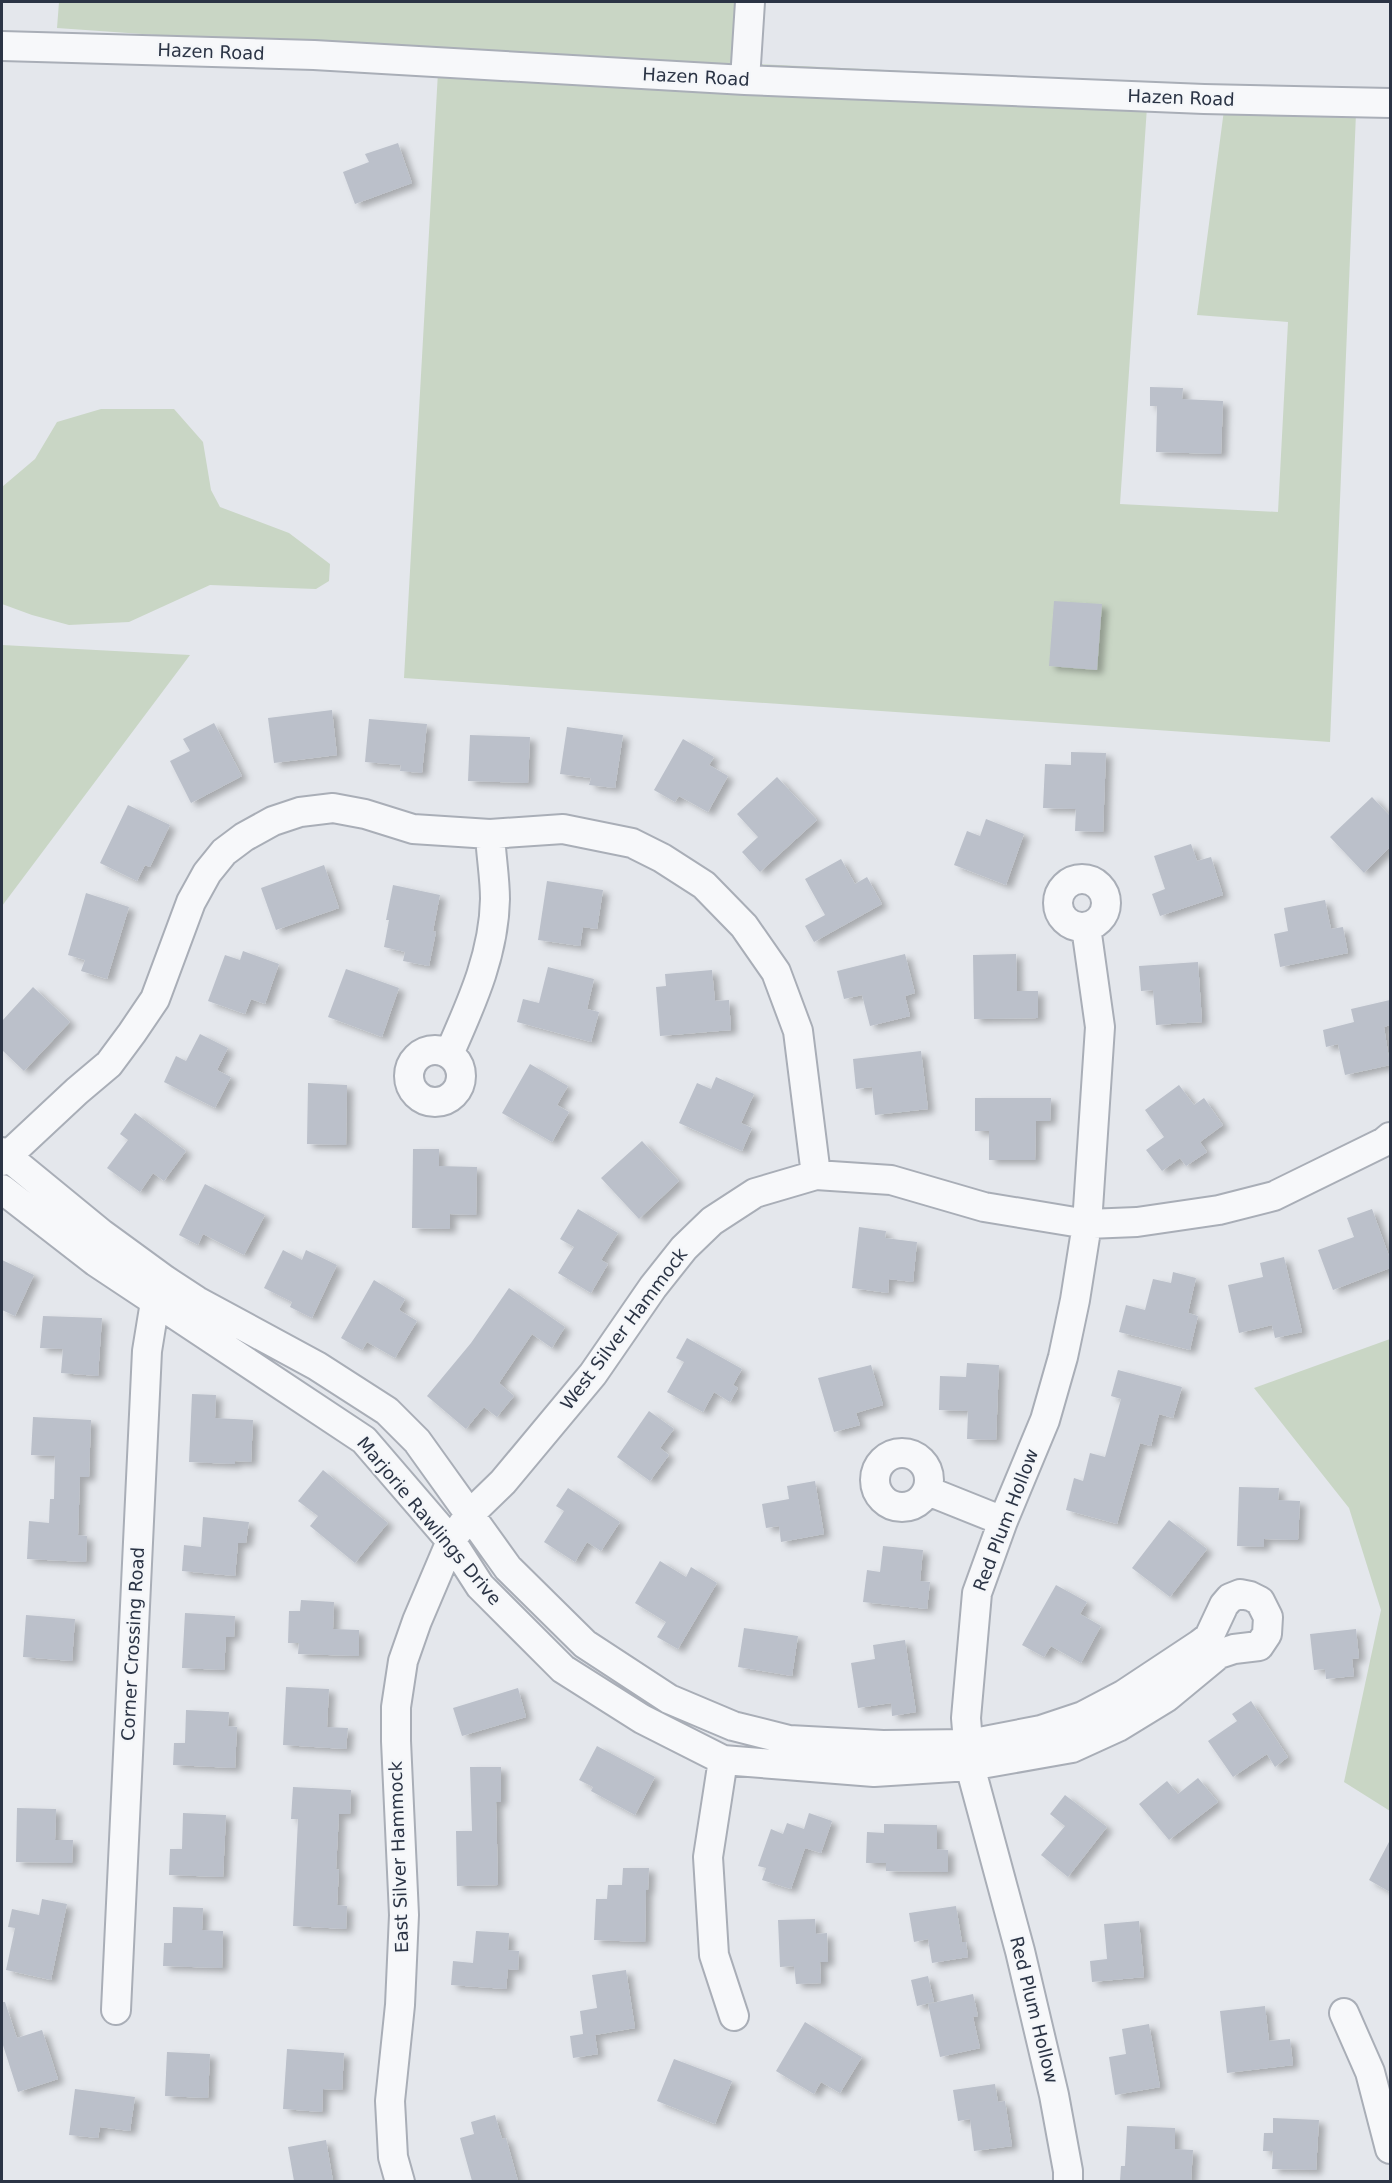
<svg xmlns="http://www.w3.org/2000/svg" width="1392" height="2183" viewBox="0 0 1392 2183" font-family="'DejaVu Sans',sans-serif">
	<defs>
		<filter id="shadow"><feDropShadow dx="6" dy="4" stdDeviation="3" flood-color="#0004"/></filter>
	</defs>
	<rect width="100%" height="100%" fill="#e4e7ec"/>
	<path fill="#c9d6c5" d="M59,2H741L737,63L1036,77L1035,82L286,44L57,28Z
		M438,72L1147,107L1120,504L1278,512L1288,322L1197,315L1224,110L1356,113L1330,742L404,678Z
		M101,409H174L203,442L211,490L220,507L289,533L330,564L329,581L316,589L210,585L129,622L69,625L32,615L2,604V487L35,459L57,422Z
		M2,645L190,655L2,906Z
		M1390,1339V1811L1344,1782L1381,1610L1349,1508L1254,1388Z"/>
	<path fill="#bbc0ca" filter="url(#shadow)" d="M398,143L412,183L355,204L343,172L369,162L365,154Z
		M1150,387L1183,388L1182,399L1223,401L1221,454L1156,452L1157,406H1150Z
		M1054,601L1102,604L1097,670L1049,666Z
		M332,710L337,755L274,763L268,718Z
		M369,719L427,724L422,773L400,771L401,765L365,762Z
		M214,723L242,776L191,803L170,761L190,751L183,739Z
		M567,727L623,735L615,788L589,785L591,778L560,774Z
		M470,735L530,737L528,783L468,781Z
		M683,739L714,757L709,765L728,776L708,812L679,796L675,802L654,790Z
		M1071,752L1106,753L1103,832L1075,831L1076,809L1043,808L1045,764L1071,765Z
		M777,777L817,820L760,872L742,852L758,837L737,814Z
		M1372,797L1390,816V847L1364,873L1330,837Z
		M128,805L170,825L150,867L145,865L137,881L100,863Z
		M986,819L1024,834L1006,885L954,865L967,831L980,836Z
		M1191,844L1197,861L1211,857L1223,895L1160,916L1152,894L1165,889L1154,856Z
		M841,859L855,884L867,877L882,904L814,942L805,926L825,915L805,879Z
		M324,865L339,908L276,930L261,888Z
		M547,881L603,890L597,929L583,927L580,946L538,940Z
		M393,885L440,895L433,931L436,932L429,966L403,961L405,952L384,947L389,920H386Z
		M86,893L129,907L107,979L81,971L85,960L68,955Z
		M1325,900L1331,929L1343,927L1348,953L1280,967L1274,934L1288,931L1284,908Z
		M243,951L279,964L265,1004L251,999L245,1014L208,1001L225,955L240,960Z
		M905,954L915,993L905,996L910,1016L870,1026L862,995L844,999L837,971Z
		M1016,954L1017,991H1038V1018L974,1019L973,955Z
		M1198,962L1202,1022L1156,1025L1153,990L1141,991L1139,966Z
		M548,967L594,979L587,1009L599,1012L591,1042L517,1022L523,999L539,1003Z
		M346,969L399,988L382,1037L328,1017Z
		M712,970L715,1001L729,1000L731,1030L660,1036L656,987L666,986L665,974Z
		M33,987L70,1022L24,1071L2,1050V1021Z
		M1390,1000V1025L1384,1027L1390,1065L1345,1075L1338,1044L1326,1047L1323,1030L1354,1022L1351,1009Z
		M200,1034L228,1048L217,1070L231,1077L215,1108L164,1082L176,1056L186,1061Z
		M921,1051L928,1109L875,1115L872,1087L856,1089L853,1059Z
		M530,1064L568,1086L557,1105L569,1112L552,1142L502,1113Z
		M716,1077L754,1094L741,1123L752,1128L742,1151L679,1123L697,1083L711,1089Z
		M308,1083L347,1085L346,1145L307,1144Z
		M1179,1085L1194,1105L1204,1098L1223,1125L1200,1142L1207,1152L1186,1166L1180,1158L1162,1171L1146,1150L1164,1137L1145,1110Z
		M975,1098H1051L1050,1121H1036L1035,1160H989V1131H975Z
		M135,1113L186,1151L164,1181L153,1173L140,1192L107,1168L128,1140L120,1134Z
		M642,1141L679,1181L639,1219L601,1178Z
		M413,1149H439V1166L477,1167L476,1215L450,1214V1229L412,1228Z
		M205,1184L265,1215L244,1255L203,1234L198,1245L179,1235Z
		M578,1209L618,1233L601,1260L608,1264L591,1293L558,1273L574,1247L560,1239Z
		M1372,1209L1390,1259V1268L1333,1290L1318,1250L1354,1237L1347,1218Z
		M859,1227L886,1231L885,1238L917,1242L913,1282L889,1279L888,1293L852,1288Z
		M283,1250L302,1260L306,1250L337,1265L312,1318L290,1307L292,1302L264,1288Z
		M1284,1257L1302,1332L1275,1338L1272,1325L1239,1333L1228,1285L1263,1277L1260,1263Z
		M2,1260L34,1275L15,1316L2,1310Z
		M1173,1272L1196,1278L1188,1313L1198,1316L1190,1350L1119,1332L1126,1305L1145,1310L1153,1279L1171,1283Z
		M374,1280L405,1299L399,1310L417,1321L395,1358L367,1342L362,1350L341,1338Z
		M509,1288L565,1327L552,1348L532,1334L499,1383L514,1396L497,1417L484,1407L466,1429L427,1396L471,1343Z
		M43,1316L102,1318L98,1376L61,1373L63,1349L40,1348Z
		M687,1338L742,1369L733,1385L738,1388L730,1402L714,1392L703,1412L667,1392L684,1362L676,1358Z
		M967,1363L999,1365L996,1440L967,1439L968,1411L939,1410L940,1376L966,1377Z
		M871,1365L883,1405L856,1413L860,1425L834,1432L818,1378Z
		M1118,1370L1182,1387L1173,1418L1159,1414L1151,1446L1140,1443L1117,1524L1066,1510L1074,1478L1083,1481L1090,1453L1105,1457L1121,1399L1111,1396Z
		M192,1394L216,1395L215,1418L253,1420L251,1462L235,1461V1464L189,1462Z
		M649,1411L674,1429L660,1448L669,1455L650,1481L617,1457Z
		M33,1417L91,1420L89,1477H80L78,1535L87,1536L86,1562L27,1559L29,1521L49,1523L50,1499H54L55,1456L31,1455Z
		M323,1470L388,1523L355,1563L310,1526L318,1516L298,1501Z
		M815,1481L824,1534L781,1542L779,1526L766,1528L762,1504L789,1499L787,1486Z
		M1239,1487L1279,1488L1278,1500L1300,1501L1298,1540L1264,1539V1547L1237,1546Z
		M568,1488L620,1522L601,1551L587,1542L575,1562L544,1542L564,1511L556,1506Z
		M203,1517L249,1522L246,1543H238L235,1576L182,1571L184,1545L201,1547Z
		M1169,1520L1207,1549L1170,1597L1132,1568Z
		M883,1546L923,1550L920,1581L930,1582L927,1609L863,1602L867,1570L880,1572Z
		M660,1561L686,1577L691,1567L717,1583L678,1649L657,1637L666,1622L635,1603Z
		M1056,1585L1087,1602L1080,1614L1101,1626L1081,1663L1051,1646L1044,1657L1022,1645Z
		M301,1600L334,1602L333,1629L359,1630V1656L298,1654L299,1643H288L289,1611H300Z
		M185,1613L235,1616L234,1637H226L224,1670L182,1668Z
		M26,1615L75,1619L72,1661L23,1657Z
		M744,1628L798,1636L792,1676L738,1667Z
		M1356,1629L1359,1658L1352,1659L1354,1676L1326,1679L1325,1669L1314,1670L1310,1634Z
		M905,1640L916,1712L892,1716L891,1703L858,1708L851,1663L875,1659L873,1645Z
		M286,1687L329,1689L327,1727L348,1728L346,1749L283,1745Z
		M518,1688L526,1717L462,1736L453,1708Z
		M1251,1701L1288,1757L1275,1767L1267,1754L1233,1777L1208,1741L1237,1721L1232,1714Z
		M186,1710L229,1712L228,1726L237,1727L235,1768L173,1765L174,1743H185Z
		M597,1746L655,1777L635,1815L591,1791L593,1787L579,1780Z
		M470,1767H501V1802H496L498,1885L457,1886L456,1831H472Z
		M1198,1778L1218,1802L1169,1840L1139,1804L1167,1781L1178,1794Z
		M293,1787L351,1790L350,1814H339L336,1869L339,1870L337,1905L347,1906L346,1929L293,1926L298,1819H291Z
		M1065,1795L1107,1827L1068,1877L1041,1855L1065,1826L1050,1814Z
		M17,1808L56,1809L55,1840H73L72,1863L16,1862Z
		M183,1813L226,1815L223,1877L169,1875L170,1849H182Z
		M809,1813L832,1821L821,1853L805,1848L791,1889L762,1880L766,1868L758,1866L771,1829L783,1834L787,1823L804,1829Z
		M884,1824L937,1825V1849L948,1850V1872L886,1871V1863H866L867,1832L884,1833Z
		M1390,1840V1892L1369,1880Z
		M623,1868H649L648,1890H646L645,1942L594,1940L596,1899H607L608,1885H622Z
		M42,1899L67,1904L51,1980L6,1970L15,1928L8,1927L12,1909L39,1915Z
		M956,1906L962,1942H966L968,1957L932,1963L928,1939L914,1942L909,1913Z
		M173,1907L203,1908L202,1930L223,1931L222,1968L163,1966L164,1943H172Z
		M815,1919L816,1934L827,1933L828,1962H820L821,1983L796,1984L794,1966L780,1967L778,1920Z
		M1139,1921L1144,1977L1092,1982L1090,1961L1107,1959L1104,1924Z
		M476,1931L509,1933L508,1950L519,1951L518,1970L508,1969L506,1989L451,1985L453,1961L473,1963Z
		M626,1970L635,2028L595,2035L598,2054L573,2058L570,2036L583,2034L580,2011L597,2008L592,1975Z
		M928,1976L934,2002L917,2006L911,1980Z
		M973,1994L978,2016L973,2017L980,2048L940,2057L928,2004Z
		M2,2002H5L17,2038L42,2030L58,2079L18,2092L2,2042Z
		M1265,2006L1269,2041L1290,2039L1293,2065L1227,2073L1220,2011Z
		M805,2022L862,2057L840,2093L821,2082L814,2094L776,2071Z
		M1149,2024L1160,2087L1115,2095L1109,2057L1126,2054L1122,2029Z
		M287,2049L344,2053L342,2090L323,2089L322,2112L283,2109Z
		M167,2052L210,2054L208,2098L165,2096Z
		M674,2059L732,2081L715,2124L657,2101Z
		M995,2084L998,2102L1005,2101L1012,2146L974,2151L970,2119L958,2121L953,2090Z
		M75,2089L135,2097L130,2131L100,2127L98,2138L69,2135Z
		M495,2115L502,2139L506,2138L518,2181H472L460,2138L474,2134L471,2122Z
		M1273,2118L1319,2120L1316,2170L1272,2169L1273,2151H1263L1264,2133H1273Z
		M1127,2126L1175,2128V2149L1193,2150L1191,2181H1120L1121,2166H1125Z
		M326,2140L333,2181H294L288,2147Z"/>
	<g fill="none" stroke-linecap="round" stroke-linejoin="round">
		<g stroke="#a9aeb7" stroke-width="32">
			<path id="minor" d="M2,46L314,55L745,80L1204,99L1390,103
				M745,80L750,2
				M1058 903a24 24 0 1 1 48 0a24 24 0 1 1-48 0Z
				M409 1076a26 26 0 1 1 52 0a26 26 0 1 1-52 0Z
				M449,1054C471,1004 494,955 495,899C495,878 491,856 490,834
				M2,1152L102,1234L165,1280L197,1301L317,1366L387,1411L417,1441L508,1568L585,1644L669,1699L733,1726L789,1740L883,1745L969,1744L1041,1730L1083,1716L1123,1695L1200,1644L1209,1637L1224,1605L1230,1598L1240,1594L1250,1596L1260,1601L1268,1617L1267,1634L1259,1646L1234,1649L1219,1654L1167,1697L1118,1727L1072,1748L970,1766L874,1772L723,1760L642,1719L563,1669L480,1586L451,1541L364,1440L96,1262L2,1189
				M2,1161L77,1091L109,1064L132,1033L155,999L191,902L207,873L224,852L244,837L273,821L300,812L333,808L365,814L413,829L490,834L563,829L632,843L662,858L704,885L744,926L776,972L798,1031L816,1175
				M875 1480a27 27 0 1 1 54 0a27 27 0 1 1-54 0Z
				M928,1491L1003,1521
				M723,1760L708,1857L714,1955L734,2016
				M116,2010L147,1351L155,1302L162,1287
				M1344,2013L1370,2072L1390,2149
				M400,2182L393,2157L390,2101L400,2005L404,1915L396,1741V1707L403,1661L417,1621L451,1541L469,1515L503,1482L593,1374L653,1287L684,1248L712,1221L755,1193L816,1175L891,1180L984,1207L1087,1224L1137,1222L1219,1210L1274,1196L1384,1142L1390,1137
				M1068,2182V2171L1054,2095L1020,1951L970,1766L966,1718L977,1593L1003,1521L1045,1420L1063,1357L1075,1300L1087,1224L1100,1027L1086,927"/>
		</g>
		<use href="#minor" stroke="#f7f8fa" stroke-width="28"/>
	</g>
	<g text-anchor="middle" stroke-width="4.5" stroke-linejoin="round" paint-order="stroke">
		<g font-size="18" fill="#2b3445" stroke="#f4f6f9">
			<text transform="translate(211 52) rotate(2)" y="6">Hazen Road</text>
			<text transform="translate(696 77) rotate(3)" y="6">Hazen Road</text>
			<text transform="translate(1181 98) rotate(2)" y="6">Hazen Road</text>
			<text transform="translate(624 1329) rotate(-53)" y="6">West Silver Hammock</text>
			<text transform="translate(1006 1520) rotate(-69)" y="6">Red Plum Hollow</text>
			<text transform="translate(429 1521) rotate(50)" y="6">Marjorie Rawlings Drive</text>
			<text transform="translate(133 1644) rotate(-87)" y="6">Corner Crossing Road</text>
			<text transform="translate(399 1857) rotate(-92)" y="6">East Silver Hammock</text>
			<text transform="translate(1034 2010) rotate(76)" y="6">Red Plum Hollow</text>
		</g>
	</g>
	<rect width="1392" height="2183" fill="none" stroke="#2b3445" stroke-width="6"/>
</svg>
